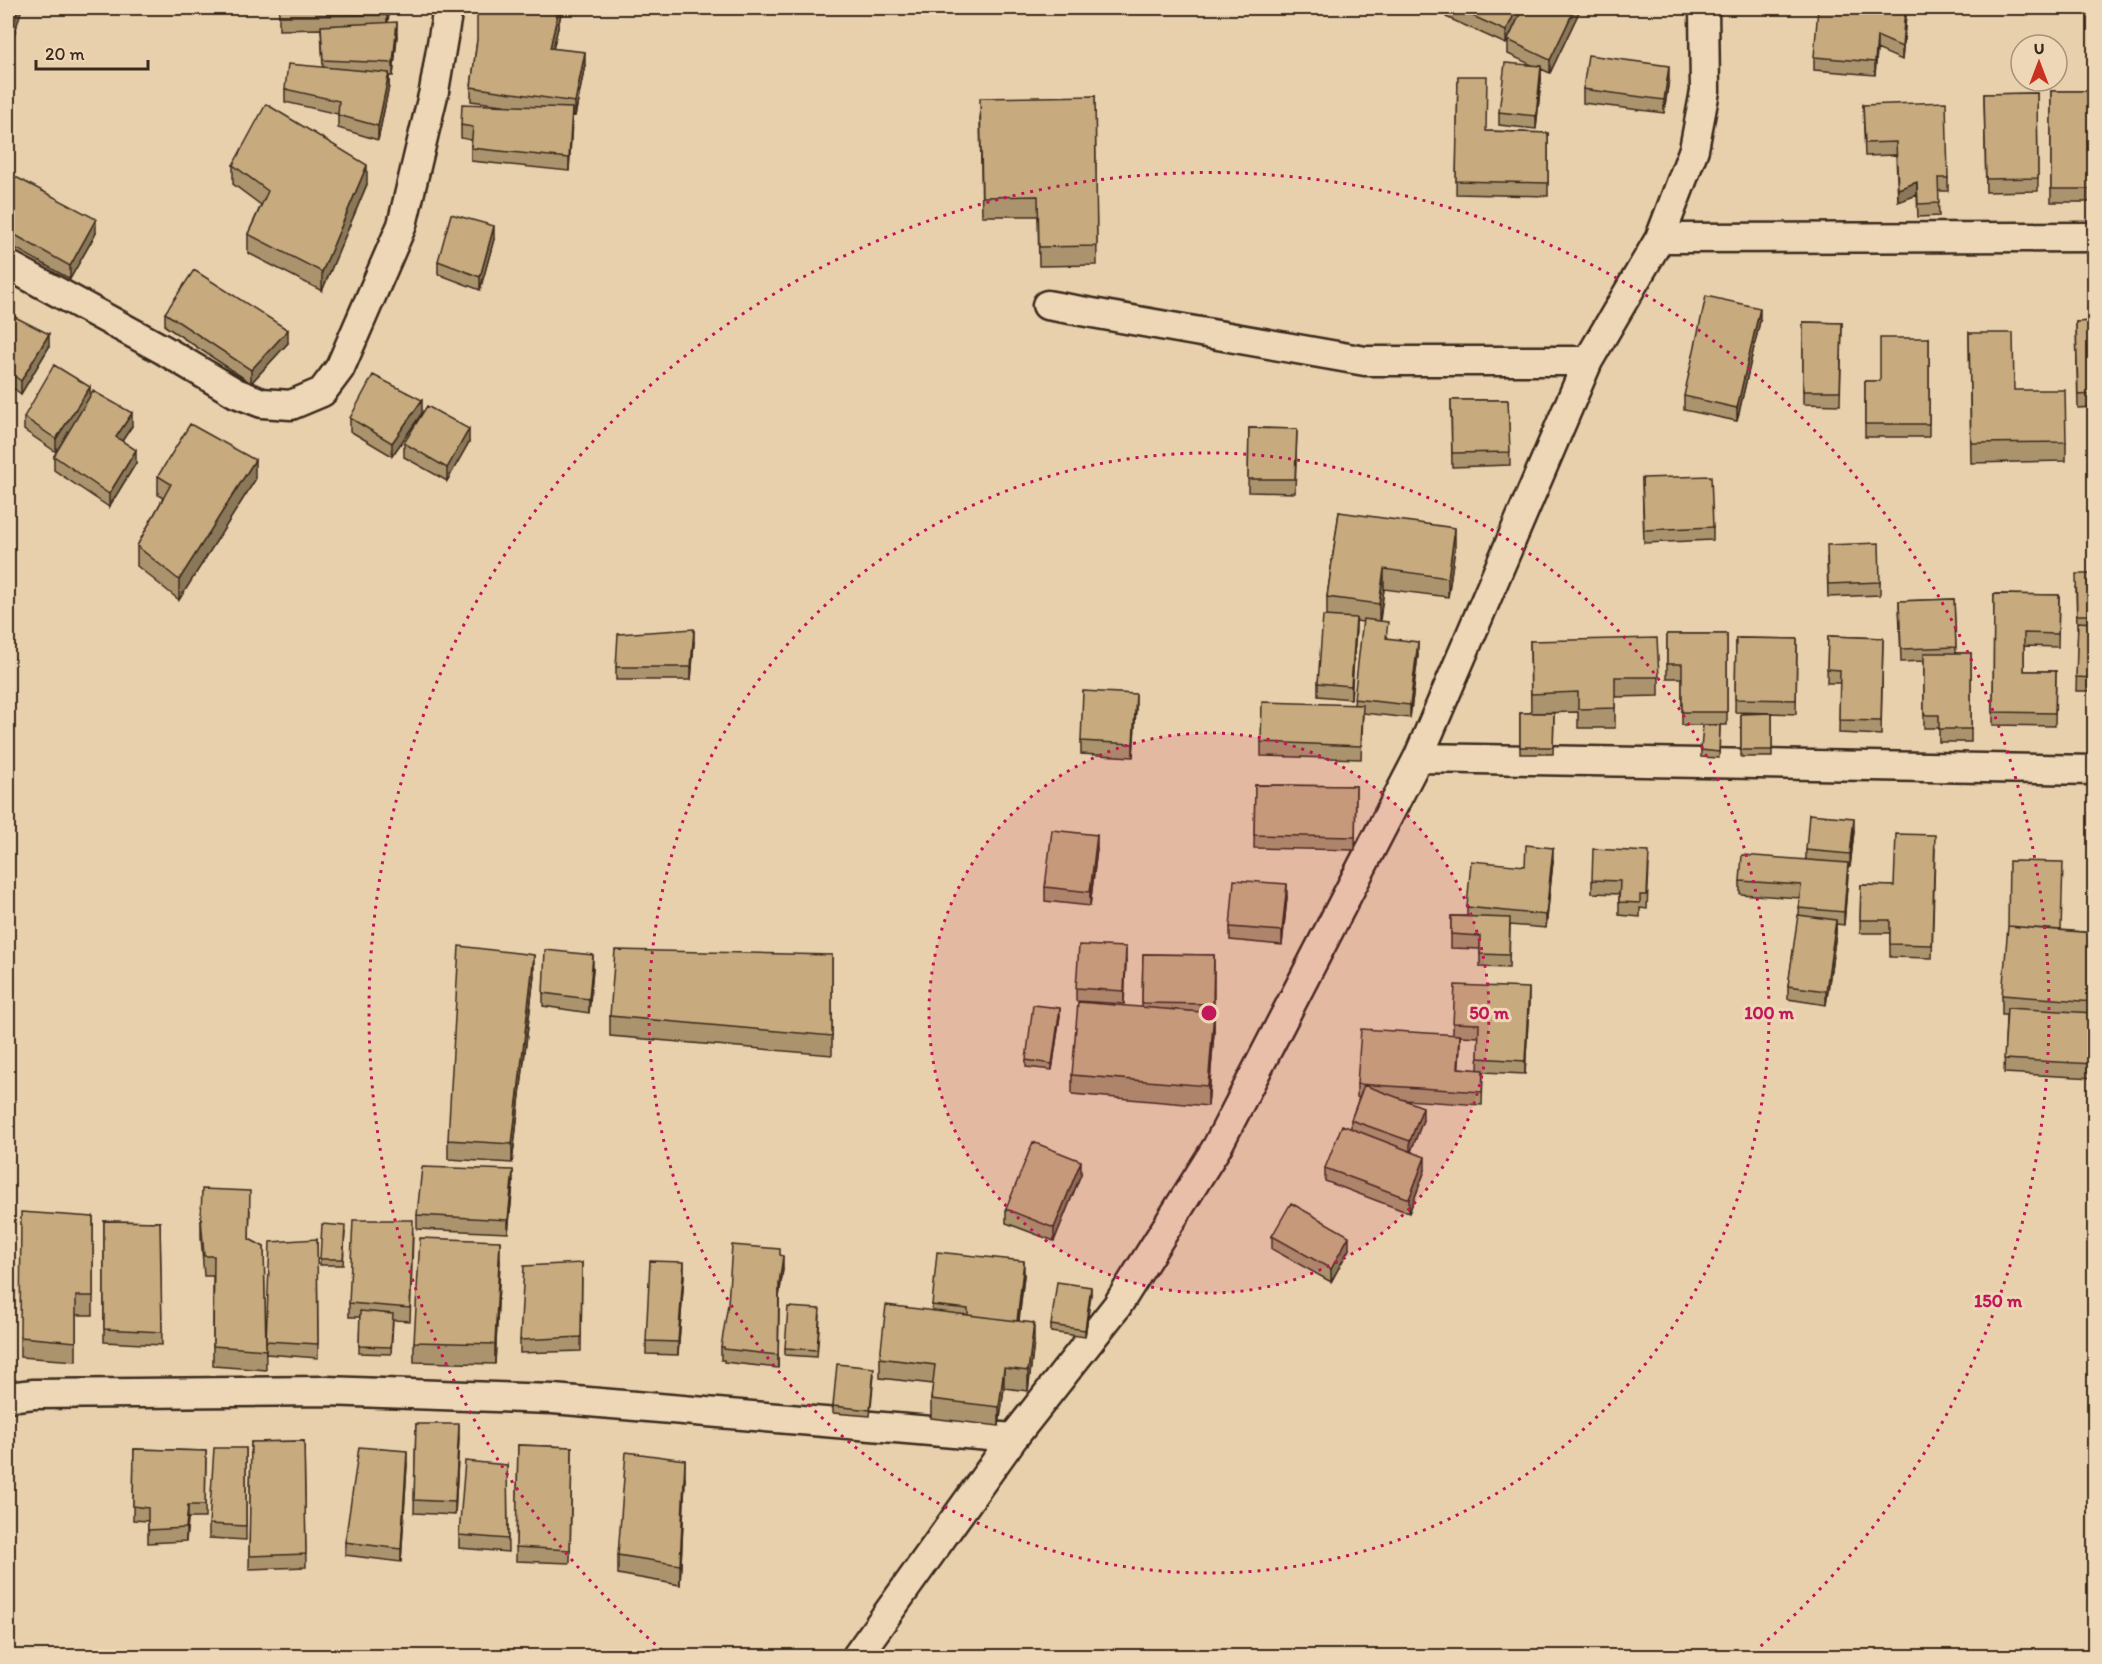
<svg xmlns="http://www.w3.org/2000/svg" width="2102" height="1664" viewBox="0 0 2102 1664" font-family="Itim,sans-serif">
	<rect width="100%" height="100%" fill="#e8d0ac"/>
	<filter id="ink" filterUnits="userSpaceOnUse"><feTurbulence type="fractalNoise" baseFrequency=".0167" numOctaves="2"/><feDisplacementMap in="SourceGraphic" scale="12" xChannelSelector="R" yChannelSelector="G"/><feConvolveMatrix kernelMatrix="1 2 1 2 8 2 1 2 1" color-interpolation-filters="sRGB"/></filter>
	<g filter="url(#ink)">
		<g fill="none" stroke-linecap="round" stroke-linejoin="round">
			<g stroke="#3b2a1e" stroke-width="33">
				<path id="street" d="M1660,238L2094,237
					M8,265L162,349L236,393L262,403L291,405L322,392L340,368L402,225L434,91L448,8
					M1047,305L1365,361H1588
					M1418,758L2094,770
					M8,1397L34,1394L326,1391L553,1399L1013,1438
					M857,1656L1013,1438L1117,1306L1217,1147L1418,758L1588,361L1660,238L1694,149L1705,91L1704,8"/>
			</g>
			<use href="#street" stroke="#eed7b6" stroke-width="28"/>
		</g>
		<path fill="#ab936d" stroke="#3b2a1e" stroke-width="1.5" fill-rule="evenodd" d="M279,8H390L387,23L397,36L393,76H389V86L378,140L338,128V114L285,102V89L323,67L321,29L279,30Z
			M561,8V14L553,49L585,65L575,116L572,115L569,171L471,161V140L461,138V125L502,105L471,101V87L477,40Z
			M581,8H594L593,11Z
			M1446,8H1523L1506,44L1446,17Z
			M1581,8L1550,73L1541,69V80L1536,129L1499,125V112L1534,66L1508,54V40Z
			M1906,15L1902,60L1877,49L1875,75L1814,70V57Z
			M1458,76L1486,131L1548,133V196L1456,194Z
			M1669,79L1664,113L1583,103V89Z
			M2051,91H2094V202H2051Z
			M2037,93L2038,191L1986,192L1984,94Z
			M1095,96L1097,265L1039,266L1038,216H982L980,117Z
			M1863,105L1948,178V191H1938L1939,216L1918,217L1917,195L1898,202L1896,155L1865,156Z
			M233,165L367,184L322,291L248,253V234L261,205L233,184Z
			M8,173L96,233L70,279L8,244Z
			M494,239L480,290L438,274V261Z
			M165,313L288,343L251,383L165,326Z
			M8,316L49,347L21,394L8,384Z
			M1760,321L1737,421L1684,410V396Z
			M2094,321V407L2078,408L2076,322Z
			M1803,322L1842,323L1840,405L1803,404Z
			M1969,333L2014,390L2066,442V461L1971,463Z
			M1929,338V437H1865V381H1880Z
			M90,397L132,426L122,441L136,463L109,507L54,470V456L63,441L56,452L24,430V417Z
			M1451,400H1508L1510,465L1452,467Z
			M422,413L392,456L350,431V418Z
			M1249,428L1297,429L1295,493L1248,492Z
			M469,442L447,481L404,457V443Z
			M158,476L255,480L179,600L137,566V546L163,498L158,495Z
			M1642,478L1713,527V540L1644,543Z
			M1339,512L1455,548L1448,597L1384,589L1380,621L1388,638L1418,655L1410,718L1363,713L1361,759L1261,756V742L1354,705L1363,622L1356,621L1351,699L1318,696V683L1327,616V597Z
			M1827,558L1880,582V595L1828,597Z
			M2094,574V691H2076L2078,628H2077L2076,587Z
			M1994,594L2059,595L2058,647L2024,646V671H2056L2055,726L1993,725Z
			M1954,599L1956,653H1971V742H1939V728H1924V661L1901,662L1899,601Z
			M1667,634H1727V725H1682V678H1667Z
			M1828,636L1883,638L1881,735L1839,733L1840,683H1827Z
			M1736,638L1797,639L1796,714L1772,713V757H1741V714L1772,713L1735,712Z
			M1530,641L1659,677V696L1615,697V728H1578V712L1531,713Z
			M694,642L691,680H616V667Z
			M1136,707L1133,757L1081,754V741Z
			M1520,713H1554L1553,754H1520Z
			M1720,725L1719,758L1701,757V750Z
			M1255,785L1356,786L1355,850L1254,848Z
			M1854,831L1850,867H1848L1844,925L1836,924V933L1826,1005L1788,999V986L1799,915L1800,898L1740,894V881L1806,859V850Z
			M1097,849L1090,906L1045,901V887Z
			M1935,849L1932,958L1890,957V933H1860L1861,885L1894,886Z
			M1553,861L1546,928L1510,925L1509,968L1480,967V949L1451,948V916H1467V907L1525,866Z
			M1649,865L1647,909L1640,908V917L1619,915V894L1592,893V880Z
			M1287,897L1282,945L1230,940V927Z
			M2061,930L2094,933V1078L2004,1073L2006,1015H2002V995Z
			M1143,954L1214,955V1032L1208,1106L1072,1094V1075L1142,1007Z
			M832,955V1055L610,1036V1016Z
			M1126,961L1124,1004L1076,1001V988Z
			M593,968L589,1013L543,1006V993Z
			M534,975L512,1163L448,1159V1140Z
			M1529,1002L1525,1074L1483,1072L1482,1105L1405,1100L1423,1120L1411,1151L1425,1170L1409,1213L1325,1181V1168L1351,1128V1120L1359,1098L1357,1097V1084L1453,1035V1023ZM1460,1036L1479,1037L1478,1070L1458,1068Z
			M1060,1015L1052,1070L1026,1067V1060Z
			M1081,1174L1054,1241L1006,1223V1209Z
			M513,1183L508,1233L417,1229V1215Z
			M250,1210L249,1239L264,1247L266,1370L213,1366V1276H204L201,1237V1217Z
			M93,1217V1315H76V1361L20,1357V1337Z
			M104,1221L160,1222L162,1345L104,1342Z
			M345,1233L343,1265H320V1259Z
			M413,1234L410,1321L393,1320L391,1354L359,1353L360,1317H349V1303Z
			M1272,1236L1349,1249L1331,1282L1272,1249Z
			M317,1239L318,1358L266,1354V1341Z
			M780,1255L783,1269L779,1297L778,1368L724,1362V1360H721V1347Z
			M500,1261L495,1364L414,1362V1342Z
			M582,1263L581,1351L520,1353V1340Z
			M684,1275L678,1355L646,1354V1341Z
			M1024,1275L1019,1321L1034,1342L1028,1391L1004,1388L999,1426L931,1418V1399L933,1384L880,1378V1358L932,1311V1305Z
			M1091,1294L1085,1337L1051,1332V1325Z
			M820,1316L817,1357L785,1355V1348Z
			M874,1375L870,1416L833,1413V1406Z
			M416,1424L459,1437L455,1515L414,1513Z
			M304,1441L306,1567L249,1569L251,1442Z
			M518,1445L572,1447L570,1563L516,1561Z
			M246,1448V1540L209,1538V1524Z
			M134,1449L206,1451L205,1518H188L186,1541L148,1543V1521L133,1520Z
			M407,1464L401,1562L345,1555V1542Z
			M507,1465L508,1552L459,1548V1535Z
			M685,1479L680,1585L618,1574V1555Z"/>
		<path fill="#8b7859" stroke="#3b2a1e" stroke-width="1.5" d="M18,8H22L8,56V43Z
			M388,8H390L387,28V15Z
			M559,8H561V14L550,62V48Z
			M1517,8H1523L1506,44V31Z
			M1575,8H1581L1550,73V60Z
			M1906,8V15L1902,60V47Z
			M397,22V36L393,76V63Z
			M1877,36V49L1875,75V62Z
			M585,52V65L575,116V102Z
			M1541,66V80L1536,129V116Z
			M1669,66V79L1664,113V100Z
			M389,73V86L378,140V126Z
			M572,108V121L569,171V158Z
			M367,165V184L322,291V272Z
			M1917,182V195L1898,202V189Z
			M96,219V233L70,279V266Z
			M494,226V239L480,290V277Z
			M1760,308V321L1737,421V408Z
			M288,330V343L251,383V370Z
			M49,334V347L21,394V381Z
			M90,387V400L56,452V439Z
			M422,400V413L392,456V443Z
			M132,413V426L116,450V437Z
			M469,429V442L447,481V468Z
			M136,450V463L109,507V494Z
			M255,460V480L179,600V580Z
			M1455,528V548L1448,597V578Z
			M1384,569V589L1379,624V604Z
			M1356,618V631L1351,699V686Z
			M694,629V642L691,680V667Z
			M1418,642V655L1410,718V705Z
			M1136,694V707L1133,757V744Z
			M1854,818V831L1850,867V854Z
			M1097,835V849L1090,906V892Z
			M1553,848V861L1546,928V915Z
			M1848,863V876L1844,925V912Z
			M1287,884V897L1282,945V931Z
			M1836,920V933L1826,1005V991Z
			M1126,947V961L1124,1004V991Z
			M534,955V975L512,1163V1144Z
			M593,955V968L589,1013V999Z
			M1529,988V1002L1525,1074V1061Z
			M1060,1008V1015L1052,1070V1064Z
			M1214,1013V1032L1208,1106V1086Z
			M1460,1035V1049L1458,1081V1068Z
			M1423,1107V1120L1410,1154V1141Z
			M1425,1157V1170L1409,1213V1199Z
			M1081,1161V1174L1054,1241V1228Z
			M513,1170V1183L508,1233V1220Z
			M1349,1236V1249L1331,1282V1269Z
			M500,1241V1261L495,1364V1344Z
			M783,1256V1269L779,1297L778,1368L779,1284Z
			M1024,1261V1275L1017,1335V1321Z
			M684,1262V1275L678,1355V1342Z
			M1091,1287V1294L1085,1337V1330Z
			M1034,1323V1342L1028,1391V1371Z
			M1004,1368V1388L999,1426V1407Z
			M459,1424V1437L455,1515V1502Z
			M407,1451V1464L401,1562V1549Z
			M685,1460V1479L680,1585V1565Z
			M188,1505V1518L186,1541V1528Z"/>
		<path fill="#c7ab7f" stroke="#3b2a1e" stroke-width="1.5" d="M8,8H18L8,43Z
			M279,8H388L387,15L279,16Z
			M477,8H559L550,48L585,52L575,102L471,87L477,40Z
			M1455,8H1517L1506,31Z
			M1523,8H1575L1550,60L1508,40Z
			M1818,8H1905L1902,47L1877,36L1875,62L1814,57Z
			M397,22L393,63L323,60L321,26Z
			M1588,55L1669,66L1664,100L1583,89Z
			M1505,63L1541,66L1536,116L1499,112Z
			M288,64L389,73L378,126L338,115L339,101L285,89Z
			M1458,76H1487L1486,131L1548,133V183L1456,181Z
			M2051,91H2094V189H2051Z
			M2037,93L2038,178L1986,179L1984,94Z
			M1095,96L1097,246L1039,247L1038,196L982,197L980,98Z
			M1946,102L1948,178H1938L1939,203L1918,204L1917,182L1898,189L1896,142L1865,143L1863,105Z
			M266,104L367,165L322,272L248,234L268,191L233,165Z
			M462,104L572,108L569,158L471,148L473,127L461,125Z
			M8,173L96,219L70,266L8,231Z
			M451,214L494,226L480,277L438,261Z
			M194,270L288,330L251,370L165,313Z
			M1706,296L1760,308L1737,408L1684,396Z
			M9,314L49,334L21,381L8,371V316Z
			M2094,321V394L2078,395L2076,322Z
			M1803,322L1842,323L1840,391H1803Z
			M1969,333H2013L2014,390H2065L2066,442L1971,443Z
			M1880,338H1929V424H1865V381H1880Z
			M54,365L90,387L56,439L24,417Z
			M373,375L422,400L392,443L350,418Z
			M93,391L132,413L116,437L136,450L109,494L54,456Z
			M1451,400H1508L1510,452L1452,453Z
			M427,406L469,429L447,468L404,443Z
			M190,424L255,460L179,580L137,546L171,484L158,476Z
			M1249,428L1297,429L1295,479H1248Z
			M1711,476L1713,527L1644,530L1642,478Z
			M1339,512L1455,528L1448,578L1384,569L1379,604L1327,597Z
			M1879,543L1880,582L1828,584L1827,545Z
			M2076,574H2094V615H2077Z
			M1994,594L2059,595L2058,634L2024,633V671H2056L2055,713L1993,712Z
			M1954,599L1956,647L1901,649L1899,601Z
			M1323,616L1356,618L1351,686L1318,683Z
			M1363,619L1388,622L1386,638L1418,642L1410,705L1354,699Z
			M2078,622L2094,623V678L2076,677Z
			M694,629L691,667H616L618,634Z
			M1667,634H1727V712H1682V664H1667Z
			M1828,636L1883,638L1881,721L1839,720L1840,670L1827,669Z
			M1657,638L1659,677H1615V708L1578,709V692L1531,694L1530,641Z
			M1736,638L1797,639L1796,700L1735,699Z
			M1924,653H1971V729H1939V715H1924Z
			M1083,691L1136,694L1133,744L1081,741Z
			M1262,702L1363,705L1361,746L1261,742Z
			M1520,713H1554L1553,747H1520Z
			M1772,713V750H1741V714Z
			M1703,725H1720L1719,752L1701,750Z
			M1255,785L1356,786L1355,837L1254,835Z
			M1809,814L1854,818L1850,854L1806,850Z
			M1052,830L1097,835L1090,892L1045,887Z
			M1896,834L1935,835L1932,945L1890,944V920H1860L1861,885L1894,886Z
			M1526,845L1553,848L1546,915L1467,907L1471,861L1525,866Z
			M1593,849L1649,852L1647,895H1640V903L1619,902L1620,881L1592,880Z
			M1742,855L1848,863L1844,912L1799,908L1801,885L1740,881Z
			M2009,861L2063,862L2061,930L2008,926Z
			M1234,880L1287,884L1282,931L1230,927Z
			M1798,915L1836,920L1826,991L1788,986Z
			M1451,916L1510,918L1509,955L1480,954V936L1451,934Z
			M2008,926L2094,933V1002L2002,995Z
			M1079,945L1126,947L1124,991L1076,988Z
			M459,946L534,955L512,1144L448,1140Z
			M545,950L593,955L589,999L543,993Z
			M615,950L832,955V1036L610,1016Z
			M1143,954L1214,955L1213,1004L1142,1003Z
			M1455,985L1529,988L1525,1061L1478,1058L1479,1024L1453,1023Z
			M1078,1002L1214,1013L1208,1086L1072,1075Z
			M1033,1005L1060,1008L1052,1064L1026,1060Z
			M2007,1008L2094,1013V1064L2004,1059Z
			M1361,1029L1460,1035L1458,1068L1483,1070L1482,1092L1357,1084Z
			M1364,1085L1423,1107L1410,1141L1351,1120Z
			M1342,1125L1425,1157L1409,1199L1325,1168Z
			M1033,1142L1081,1161L1054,1228L1006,1209Z
			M422,1167L513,1170L508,1220L417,1215Z
			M202,1189L250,1191L249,1239L264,1247L266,1350L213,1346L214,1256H204L201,1217Z
			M1291,1203L1349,1236L1331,1269L1272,1236Z
			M21,1212L93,1217V1296H76V1342L20,1337Z
			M353,1220H413L410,1308L349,1303Z
			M104,1221L160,1222L162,1332L104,1329Z
			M322,1224L345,1226L343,1259H320Z
			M420,1238L500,1241L495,1344L414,1342Z
			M317,1239L318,1344L266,1341L270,1242Z
			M732,1245L780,1249V1255L783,1256L779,1284L778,1355L724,1349V1347H721L728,1304Z
			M937,1252L1024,1261L1017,1321L968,1315V1309L932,1305Z
			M650,1261L684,1262L678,1342L646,1341Z
			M582,1263L581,1337L520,1340L524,1266Z
			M1057,1282L1091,1287L1085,1330L1051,1325Z
			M886,1305L1034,1323L1028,1371L1004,1368L999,1407L931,1399L935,1365L880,1358Z
			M788,1307L820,1309L817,1350L785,1348Z
			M360,1311L393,1314L391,1347L359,1346Z
			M837,1364L874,1368L870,1410L833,1406Z
			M416,1424H459L455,1502L414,1500Z
			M304,1441L306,1554L249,1556L251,1442Z
			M518,1445L572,1447L570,1550L516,1547Z
			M359,1447L407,1451L401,1549L345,1542Z
			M214,1448H246V1526L209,1524Z
			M134,1449L206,1451L205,1505H188L186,1528L148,1530V1508L133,1506Z
			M626,1452L685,1460L680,1565L618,1555Z
			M465,1461L507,1465L508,1539L459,1535Z"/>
	</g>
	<circle cx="1209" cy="1013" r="280" fill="#c2185b" fill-opacity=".12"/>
	<g fill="none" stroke="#c2185b" stroke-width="3" stroke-dasharray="3 6">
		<circle cx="1209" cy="1013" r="280"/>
		<circle cx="1209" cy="1013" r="560"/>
		<path d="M669 1656A840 840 0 1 1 1749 1656"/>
	</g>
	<circle cx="1209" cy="1013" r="9" fill="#c2185b" stroke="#eed7b6" stroke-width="3"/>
	<g font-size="18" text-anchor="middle" font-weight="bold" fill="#c2185b" stroke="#eed7b6" stroke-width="6" stroke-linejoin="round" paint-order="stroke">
		<text x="1489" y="1019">50 m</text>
		<text x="1769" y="1019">100 m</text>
		<text x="1998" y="1307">150 m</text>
	</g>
	<rect width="2102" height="1664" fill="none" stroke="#eed7b6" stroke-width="30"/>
	<rect x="15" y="15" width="2072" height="1634" fill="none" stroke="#3b2a1e" stroke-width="2" filter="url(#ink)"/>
	<g transform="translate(2039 63)"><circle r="28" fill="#eed7b6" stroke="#a69279" stroke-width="1.5"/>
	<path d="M0-4.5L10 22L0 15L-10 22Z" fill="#c8321e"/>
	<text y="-9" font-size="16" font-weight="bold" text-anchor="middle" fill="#3b2a1e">U</text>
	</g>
	<path d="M36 60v9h112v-9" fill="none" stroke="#3b2a1e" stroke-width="3"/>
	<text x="45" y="60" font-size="18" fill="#3b2a1e" stroke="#eed7b6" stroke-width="4.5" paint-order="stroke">20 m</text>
</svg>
